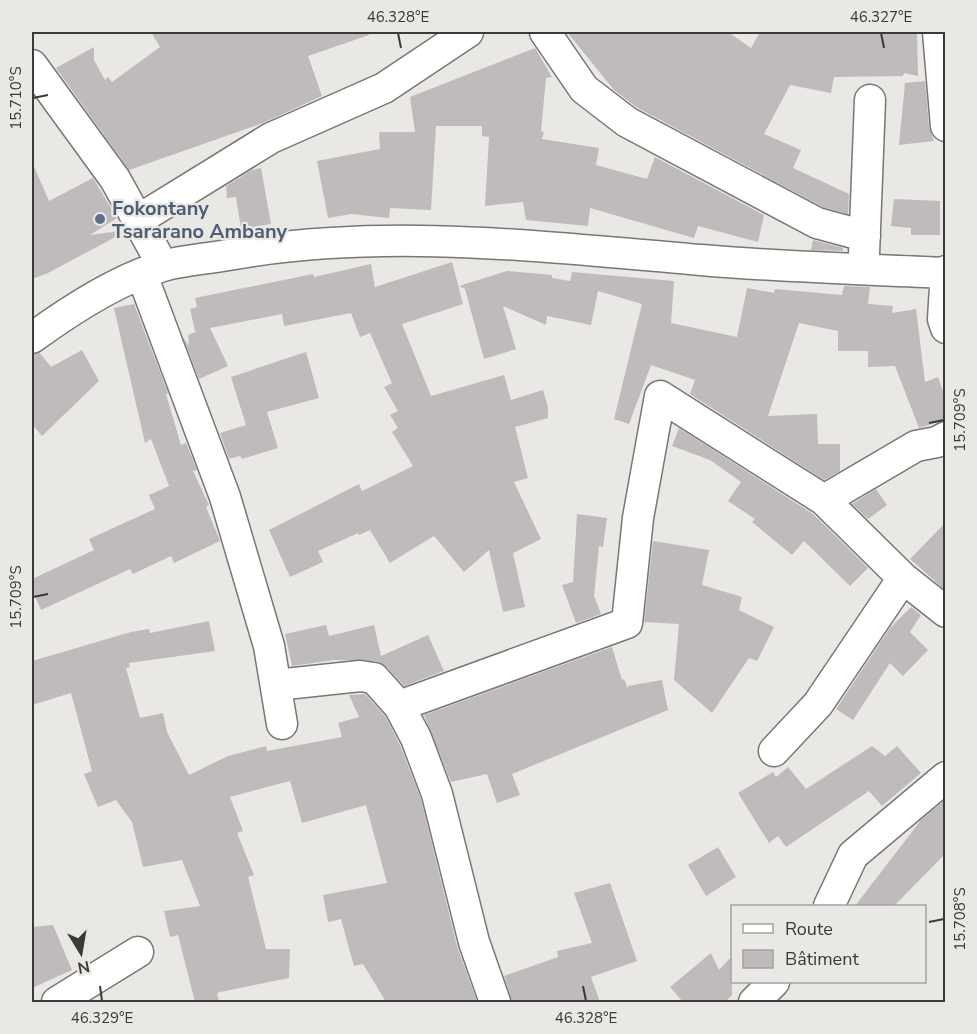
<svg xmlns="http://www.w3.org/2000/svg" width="977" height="1034" viewBox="0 0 977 1034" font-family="'Nunito Sans',sans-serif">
	<rect width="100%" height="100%" fill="#e9e8e4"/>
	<path fill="#bfbbbc" d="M151,32H368L369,35L308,56L322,96L263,123L129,170L56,68L94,47V60L105,80L108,77L112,82L160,47Z
		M567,32H728L751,48L760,32H917L918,76L904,73L903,76L834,77L831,93L790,85L764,134L801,150L793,168L849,194L848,214L823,207L636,107L614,90Z
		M535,48L552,77L546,78L541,131L544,132L542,139L599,148L596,165L647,179L655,157L764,215L758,242L698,226L694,238L590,208L588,226L526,220L523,202L485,206L489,137L482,136V126H436L431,210L390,208L389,218L351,214L328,218L317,161L380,149L379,132H415L410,97Z
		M925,81L929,127L934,141L899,145L905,83Z
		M32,162L49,201L93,178L117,218L90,235L120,231L121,234L48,273L32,279Z
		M261,168L271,224L241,229L236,197L227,198L226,186L252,170Z
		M894,199L940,201V235H911V228L891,226Z
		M813,240L843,248V251L811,250Z
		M452,262L463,304L402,324L431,396L504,375L511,400L543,390L548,408V418L515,427L528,478L514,482L541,539L513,553L525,607L503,612L489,550L464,572L434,536L390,563L370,530L359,535L358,533L318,551L323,562L290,577L269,530L359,484L362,491L413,466L392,432L398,428L390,415L398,411L384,387L392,383L370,333L360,337L351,313L284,326L282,314L210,328L228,366L199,379L183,337L189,346L188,335L198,331H195L190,309L197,307L195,298L313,274L314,277L371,264L375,287Z
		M507,271L552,275V278L570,281L572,272L674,281L671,323L737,337L747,288L774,293L775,289L842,295L844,286L870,287L868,304L893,306L892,313L916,309L925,382L938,377L945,397V420L919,428L895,366L868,367V351H838V331L799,323L768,416L817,414L818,444H840V471L824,480L690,394L695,380L651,365L629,424L614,419L642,304L598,291L591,325L547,316L546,325L503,306L516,349L484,359L465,289L459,286Z
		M134,304L168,393L166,394L181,445L186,443L197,470L193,471L209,505L206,507L220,541L174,563L171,556L133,574L130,569L41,610L32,590V579L94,550L89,539L155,509L149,495L169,486L151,439L145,443L114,308Z
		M82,350L99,381L42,436L32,424V355L40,353L51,367Z
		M306,352L319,398L267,412L278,448L242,459L240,456L229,459L220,433L246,425L231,377Z
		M679,428L813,514L868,568L850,586L804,541L792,555L752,522L755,519L728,501L741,482L710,460L672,446Z
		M876,489L887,505L868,519L852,504Z
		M577,514L607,518L603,547L599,546L594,596L601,614L576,623L562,585L573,582Z
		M945,523V590L910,559Z
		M653,541L709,550L702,585L742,597L739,610L774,627L757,661L749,658L712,713L674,680L679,624L644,622Z
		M911,607L921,615L910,632L928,650L903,676L890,663L853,720L836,709L890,628Z
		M209,621L215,651L129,663L130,667L126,668L140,718L163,713L167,732L189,775L228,756L266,746L267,751L342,737L338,723L359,717L349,695L365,694L385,716L400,745L421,799L457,946L477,1002H386L363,964L354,966L341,919L328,922L323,895L387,883L366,805L302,823L290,781L230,797L243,831L237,833L254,875L248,877L266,949H290L289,978L220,992L217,993L219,1002H195L178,935L170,937L164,911L200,906L182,860L143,867L132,822L116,800L98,807L84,774L92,771L71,693L32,705V661L131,632L149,629L150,633Z
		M326,625L329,636L374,625L381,656L428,635L444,671L404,686L387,667L376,661L334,660L292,666L285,634Z
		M612,647L622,680L624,679L628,689V686L662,680L668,710L512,774L520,795L497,803L487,774L451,782L424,715Z
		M872,746L885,756L897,746L921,773L882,806L869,791L786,847L778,836L769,843L738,793L773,772L776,777L788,767L806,789Z
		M945,800V854L894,906H855L921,820Z
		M718,847L736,877L706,896L688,865Z
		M610,883L637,961L591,977L600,1002H512L504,976L558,957L557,951L592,943L574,893Z
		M53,925L72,970L32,988V927Z
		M711,953L719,970L732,956V995L725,1002H683L670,987Z"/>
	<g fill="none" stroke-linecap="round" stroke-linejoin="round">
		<g stroke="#787773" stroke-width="33">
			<path id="minor" d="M545,32L584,89L627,122L817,223L865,236
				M938,32L946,126
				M32,65L115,179L163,266
				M138,220L271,138L384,88L468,32
				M864,254L870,100
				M946,271L943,319L946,328
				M142,275L225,497L269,646L282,724
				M32,338C69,311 118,279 163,266C184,260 207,259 228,255C385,227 544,247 701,260C782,267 864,269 946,273
				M824,500L916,446L937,442L946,437
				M276,685L360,676L374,678L399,706L416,738L437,794L474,942L495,1002
				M399,706L627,623L638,518L660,396L824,500L903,578L946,612
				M774,751L818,704L903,578
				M829,906L853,855L946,777
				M57,1002L138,952
				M754,1002L774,982"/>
		</g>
		<use href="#minor" stroke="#fff" stroke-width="30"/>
	</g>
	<path fill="none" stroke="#3a3a38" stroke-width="2" d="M398,33L401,48M881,33L884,48M33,98L48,95M929,423L944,420M33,597L48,594M929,922L944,919M100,986L102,1001M583,986L586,1001"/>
	<circle fill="#5c6f8a" stroke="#e9e8e4" stroke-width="2" cx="100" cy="219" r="6"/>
	<g text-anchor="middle" stroke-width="4.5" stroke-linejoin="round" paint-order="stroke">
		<g font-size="20" font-weight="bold" fill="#4e5e75" stroke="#e9e8e4" text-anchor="start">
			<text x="112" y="215">Fokontany<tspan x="112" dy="23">Tsararano Ambany</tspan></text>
		</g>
	</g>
	<rect width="977" height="1034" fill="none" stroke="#e9e8e4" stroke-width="66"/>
	<rect x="731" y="905" width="195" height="78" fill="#e9e8e4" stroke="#a3a29f" stroke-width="1.5"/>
	<rect x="743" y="924" width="30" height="9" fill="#ffffff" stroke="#a3a29f" stroke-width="1.5"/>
	<text x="785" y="935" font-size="18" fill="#3a3a38">Route</text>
	<rect x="743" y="950" width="30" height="18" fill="#bfbbbc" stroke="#a3a29f" stroke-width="1.5"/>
	<text x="785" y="965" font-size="18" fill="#3a3a38">Bâtiment</text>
	<g transform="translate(81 953) rotate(169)" stroke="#e9e8e4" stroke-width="4.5" paint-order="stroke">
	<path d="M0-4.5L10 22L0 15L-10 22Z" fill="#3a3a38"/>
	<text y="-9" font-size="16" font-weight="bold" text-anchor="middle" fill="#3a3a38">N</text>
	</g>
	<rect x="33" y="33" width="911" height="968" fill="none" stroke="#3a3a38" stroke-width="2"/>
	<g font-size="15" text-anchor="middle" fill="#3a3a38">
		<text x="398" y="22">46.328°E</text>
		<text x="881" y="22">46.327°E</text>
		<text transform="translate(16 98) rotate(-90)" y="5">15.710°S</text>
		<text transform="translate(960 420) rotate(-90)" y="5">15.709°S</text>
		<text transform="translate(16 597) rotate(-90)" y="5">15.709°S</text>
		<text transform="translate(960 919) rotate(-90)" y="5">15.708°S</text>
		<text x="102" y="1023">46.329°E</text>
		<text x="586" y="1023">46.328°E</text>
	</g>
</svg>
